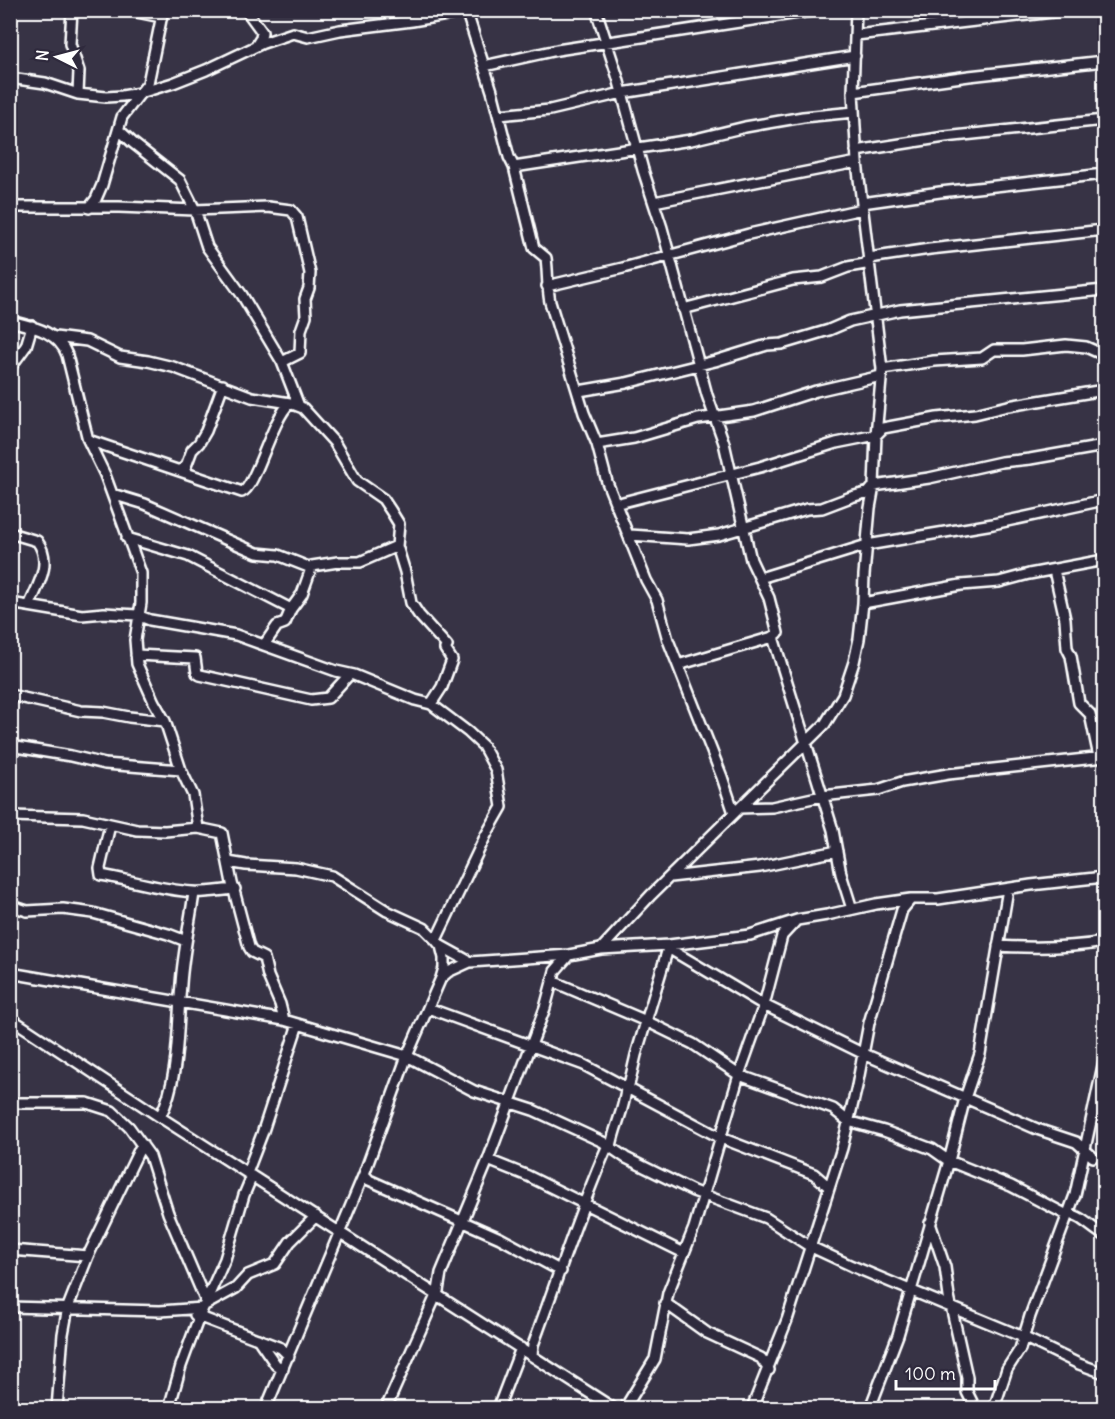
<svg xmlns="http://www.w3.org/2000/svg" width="1115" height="1419" viewBox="0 0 1115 1419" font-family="Delius,sans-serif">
	<rect width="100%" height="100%" fill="#373345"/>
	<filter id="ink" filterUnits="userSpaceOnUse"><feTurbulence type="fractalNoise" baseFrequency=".0167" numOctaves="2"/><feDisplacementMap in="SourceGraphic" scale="12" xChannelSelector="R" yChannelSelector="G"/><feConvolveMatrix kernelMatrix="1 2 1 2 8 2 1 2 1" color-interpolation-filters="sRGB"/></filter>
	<g filter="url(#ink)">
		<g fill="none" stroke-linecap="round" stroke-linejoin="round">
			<g stroke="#fff" stroke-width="14">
				<path id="minor" d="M72,10L70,44L79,71L78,94
					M127,10L161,17
					M246,10L262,32L261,38L256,46
					M466,10L492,91L509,157L514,167L534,248L546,258C548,273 547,287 550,302L584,413L597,444L607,482L646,580L657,600L668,640L722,777L734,813
					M596,10L618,78L643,170L662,228L707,395L724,443L751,560L769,598L778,633L773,637L833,830L841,874L852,909
					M856,35L1070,10
					M484,66L557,50L818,10
					M10,78L45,83L78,94L106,97L122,96L140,93L173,83L206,70L263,43L293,33L308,37L340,30L412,21L476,10
					M853,92L969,76L1104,61
					M499,115L550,110L622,93L855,56
					M119,130L133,143L180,180L195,210L207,247L242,295L282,362L299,406
					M856,151L945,137L1104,120
					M514,167L691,140L745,127L803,117L854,112
					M654,202L857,162
					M862,203L940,192L1104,174
					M10,207H119L195,210L268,207L291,210L297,217L310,273L309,288L305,299L306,316L301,330L300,353L282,362
					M89,208L96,199L102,185L122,117L148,83L163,10
					M547,286L623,268L749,234L862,209
					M683,309L793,280L822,277L848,267L865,264L869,258L930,249L1104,230
					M10,321C33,327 58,331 67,355L88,440L105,475L141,573V603L135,640L137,664L154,702L165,721L181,770L193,795L198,828
					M55,337L87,341L120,357L148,361L173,367L252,397L290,403L303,408L334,442L357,481L383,499L391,511L399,524L397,546L405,572L411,603L419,615L447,646L445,649L452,660L442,687L431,704
					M10,368L26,346L32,326
					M882,369L934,361L982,358L994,350H1022L1066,345L1086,347L1104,355
					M579,391L626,383L715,361L767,345L782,344L829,330L850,321L900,310L1104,290
					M88,440L242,492C256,487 271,420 290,403
					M597,444L634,438L698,419L754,411L816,391L881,376
					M181,470L186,466L192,450L199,443L206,431L223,385
					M112,494L145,504L257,553L278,555L311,568
					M615,504L760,467L836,443L876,435L883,428L937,418L975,414L1008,406L1104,390
					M10,533L37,541C53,562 38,585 29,606
					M630,535L688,539L719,535L807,509L822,508L851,497L869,492L874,486L929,478L1001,462L1030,459L1104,446
					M127,538L188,556L291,609
					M1054,570L1065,619L1067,648L1071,656L1079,703L1090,714L1099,757
					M760,578L867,545L993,524L1104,500
					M10,603L82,615L104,613L137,615L150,620L236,635L336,671L354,675L415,700L431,704L468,732L483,746L496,770L502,807L486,835L436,940
					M863,603L961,585L999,582L1029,574L1104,560
					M264,645L277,626L285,623L291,609L302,594L312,566L338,562H360L397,546
					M136,655L195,658L197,673L200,675L311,700L328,698L349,675
					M678,665L773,637
					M10,695L81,711L103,712L129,717L165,721
					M10,746L71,756L105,764L181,770
					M739,808L772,807L822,796L878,790L902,782L948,774L1104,757
					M10,816L83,818L137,830L165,831L198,828L222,833L232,883L249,947L252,952L264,958L268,976L280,1004L284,1020
					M110,825L100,868L101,875C131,880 161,890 193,892C206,893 221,890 235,889
					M228,862L246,865L296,868L332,876L387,911L424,928L436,940L441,946L444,958V968L441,978L407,1056L364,1174L266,1408
					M670,877L760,867L837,851
					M10,909L18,908L27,911L63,909L93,913L168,934L186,941
					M441,946L470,962
					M998,946C1033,948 1070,948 1104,942
					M668,948L764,1005L864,1054L1037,1129L1076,1142L1093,1157
					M601,949L651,895L825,724L843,695L854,662L859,639L863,603L864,575L870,508L874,486L876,435L882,369L857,162L853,92L856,10
					M10,973L284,1020L407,1056L474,1091L533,1110L603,1142L626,1158L693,1191L766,1218L809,1246L852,1266L1023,1337L1079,1364L1104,1373
					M441,978L448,972L470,962L569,955L601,949L669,945L750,935L797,920L827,915L876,904L911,899H938L1031,885L1104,877
					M552,981L646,1021L693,1044L739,1075L833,1109L848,1121L884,1131L932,1149L949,1161L1011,1186L1065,1214C1079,1213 1092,1229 1104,1235
					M428,1008L584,1065L721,1138L814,1174L829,1187
					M10,1018L160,1117L613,1408
					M628,1089L636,1055L669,945
					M10,1103H87L112,1111L129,1127L150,1156L168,1213L206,1302
					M160,1117C180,1078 177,1027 181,984C183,953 190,923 194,893
					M611,1147C614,1127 625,1109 626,1088
					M488,1160L528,1176L684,1253
					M247,1173L262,1134L298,1024
					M364,1174L369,1180L500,1238L561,1271
					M930,1223L945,1267L949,1297L967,1377V1392L975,1408
					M10,1250L88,1256
					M665,1303L707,1333L761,1358L769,1370
					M205,1305L236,1288L248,1275L275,1264L290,1242L316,1216
					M10,1307L160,1311L203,1308
					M195,1315L281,1348L289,1356
					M258,1339L276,1365L283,1369
					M532,1355L533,1345C558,1278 579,1210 608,1145
					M57,1408L63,1334L68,1307L88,1256L142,1144
					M169,1408L181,1366L199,1317L225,1259L244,1195L252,1176
					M386,1408L438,1291L441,1273L488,1160L545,1008L555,971L569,955
					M498,1408L521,1348
					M625,1408L655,1359L668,1293L694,1228L739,1075L764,1005L782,936L795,922
					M752,1408L787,1320L842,1148L857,1086L869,1023L902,910L911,899
					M870,1408L898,1335L949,1161L965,1098L980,1054L1008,889
					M994,1408L1007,1369L1020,1349L1030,1316L1075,1195L1104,1061"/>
			</g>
			<use href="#minor" stroke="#2f2a3d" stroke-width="9"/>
		</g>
	</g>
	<rect width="1115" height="1419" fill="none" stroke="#2f2a3d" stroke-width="36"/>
	<rect x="18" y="18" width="1079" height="1383" fill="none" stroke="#fff" stroke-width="2" filter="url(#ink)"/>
	<g transform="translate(57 57) rotate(276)" stroke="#2f2a3d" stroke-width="4.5" paint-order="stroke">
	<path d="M0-4.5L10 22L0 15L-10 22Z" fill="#ffffff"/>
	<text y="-9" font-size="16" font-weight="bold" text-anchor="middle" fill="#ffffff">N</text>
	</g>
	<path d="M896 1380v9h99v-9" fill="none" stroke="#ffffff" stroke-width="3"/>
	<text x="905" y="1380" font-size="18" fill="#ffffff" stroke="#2f2a3d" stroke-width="4.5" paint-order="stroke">100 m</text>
</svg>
